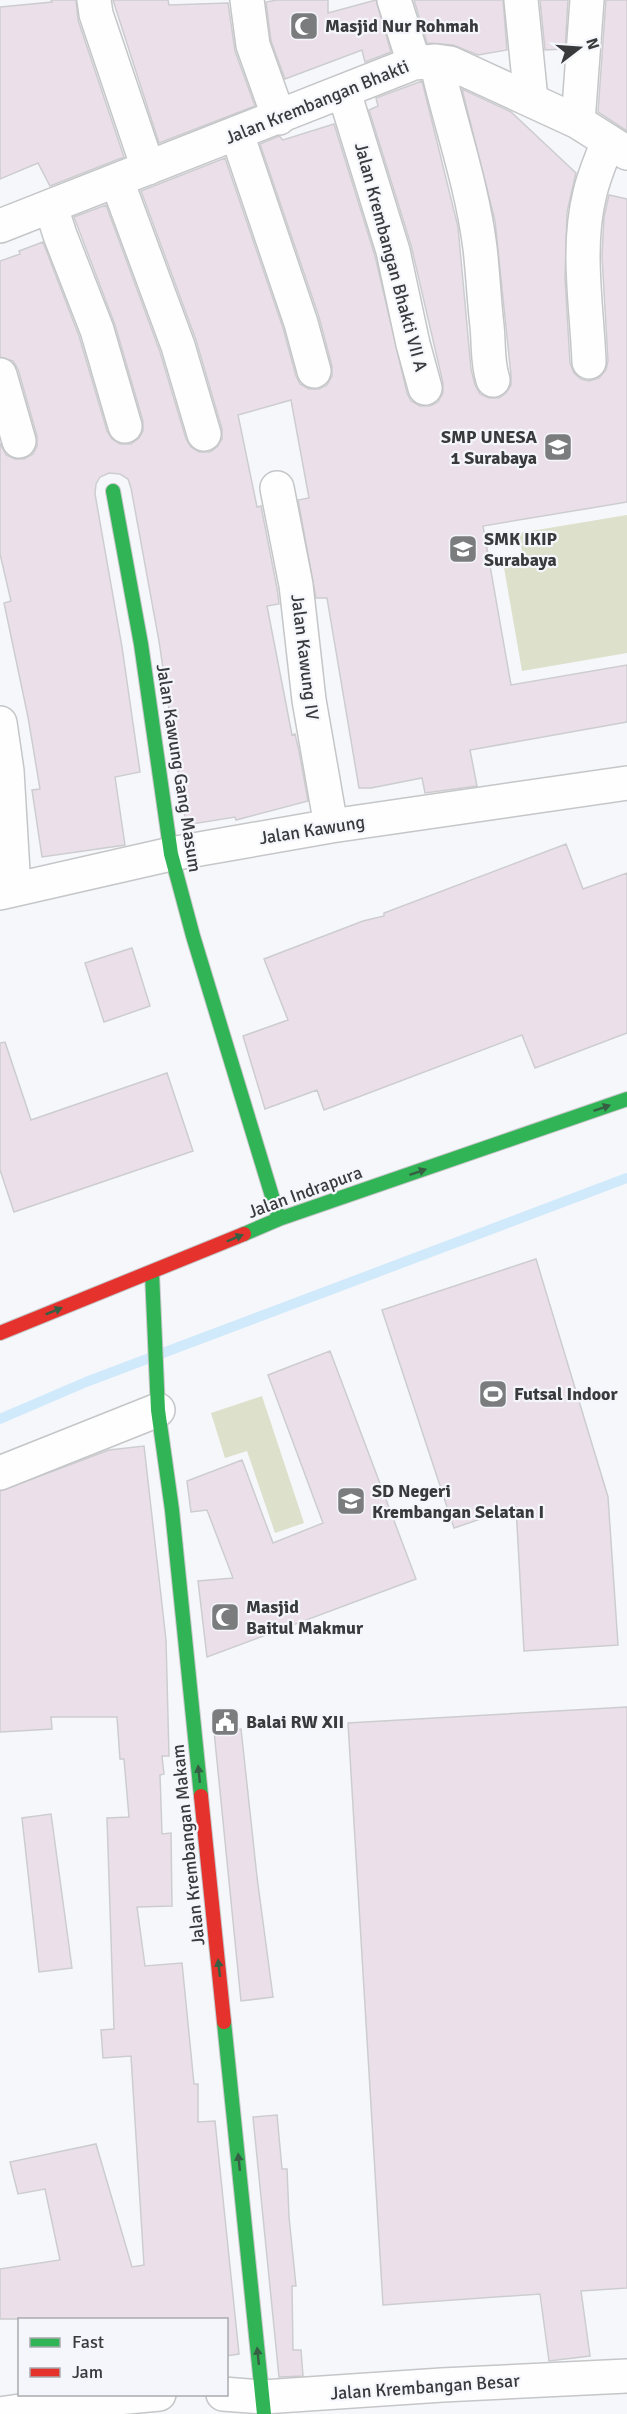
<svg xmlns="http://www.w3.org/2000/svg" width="627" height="2414" viewBox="0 0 627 2414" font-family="Signika,sans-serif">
	<rect width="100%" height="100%" fill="#f5f7fa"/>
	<path fill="#dde0cb" d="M627,515V653L522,671L503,562L523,558L519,533Z
		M262,1396L304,1523L275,1533L247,1451L225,1458L211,1413Z"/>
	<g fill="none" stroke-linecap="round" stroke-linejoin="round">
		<path stroke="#d0e9fb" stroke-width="10" d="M0,1419L86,1382L627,1178"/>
	</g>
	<path fill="#ebe0ea" stroke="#cdcdcf" stroke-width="1.5" d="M51,0H76L78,20L124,157L50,186L38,163L0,179V7L52,2Z
		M113,0H168L169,5L228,3L235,51L255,106L159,143Z
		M277,0H328V13L376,0L391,52L365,62L362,50L285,79L271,41L266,2Z
		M414,0H503L507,50L478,55L453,45L427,43Z
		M540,0H568L565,49L545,50Z
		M606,0H627V131L598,112Z
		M422,81L458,227L471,369L475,385L480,394L489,398H499L506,393L511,385V375L495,221L462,89L511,112L576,173L567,212L565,278L570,363L574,373L581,379L589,381L599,378L606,370L608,361L602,256L604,217L609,195L627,199V502L483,526L511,685L627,665V722L470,750L477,786L425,793L422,778L371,788H359L327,598H316L298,500L309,498L291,400L238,415L257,507L261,506L277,588L279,604L267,606L292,735L295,734L299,751L308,801L236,820L235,817L186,825L159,641L131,488L128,479L120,474L109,473L100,477L96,484L95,494L122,647L140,772L115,777L125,845L42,857L32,790L40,789L28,717L4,603L11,601L0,554V443L6,455L15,459H24L33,454L37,446V436L18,369L13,361L0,357V261L20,254L19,251L43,242L79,336L107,431L112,439L120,444H131L139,438L143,431V421L115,325L74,217L106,205L160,352L186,439L191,447L199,452H210L217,447L222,439V429L196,340L141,191L225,158L283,328L296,376L300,384L309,389H319L327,385L332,376V366L319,317L260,144L279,136L283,140L334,124L375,256L407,393L411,401L420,406H430L438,402L443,393V383L411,245L369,110L378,106L376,98Z
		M566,844L583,889L627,873V1033L535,1068L522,1035L324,1110L317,1090L265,1109L243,1036L288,1020L264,959L363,921L384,916V913Z
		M132,948L150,1006L104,1022L85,963Z
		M5,1042L31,1120L167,1073L193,1151L14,1212L0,1170V1043Z
		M536,1259L608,1497L618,1645L524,1651L516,1507L454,1528L382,1310Z
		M330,1351L416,1579L207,1657L198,1581L233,1578L207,1510L191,1512L187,1481L242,1460L273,1543L323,1523L268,1375Z
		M144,1446L166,1640L169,1756H162L164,1774L160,1775L162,1834L171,1833L172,1906L137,1907L145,1966L182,1963L194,2084H198V2122L215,2121L239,2354L226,2356V2319H0V2269L60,2260L45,2189L18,2194L10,2162L96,2144L132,2267L144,2265L131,2056L103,2058L101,2030L114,2029L107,1818L129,1817L124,1759H120L117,1717H51L52,1729L0,1732V1491L109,1450Z
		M627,1707V2288L581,2291L590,2356L549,2361L540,2294L383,2305L348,1723Z
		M241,1729L257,1877L273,1997L241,2001L214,1731Z
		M51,1814L72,1968L39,1972L22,1818Z
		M277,2115L282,2169H287L289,2217L296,2286H292L293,2350H301L303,2376L279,2377L253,2117Z"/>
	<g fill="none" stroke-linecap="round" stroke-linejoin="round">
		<g stroke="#c5c6c8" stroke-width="36">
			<path id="street" d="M94,0L96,14L148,168
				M247,0L253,45L279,118
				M394,0L414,63
				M521,0L531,100
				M436,61C450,123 472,184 480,248C483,274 484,300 487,326C489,345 487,362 493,380
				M344,92L393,251L413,344L425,388
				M578,122L587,0
				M237,134L301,323L314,371
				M117,181L178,346L204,434
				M51,207L60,235L97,330L125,426
				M0,226L414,63L436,61L450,63L578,122L627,153
				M589,362C587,307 576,248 590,193C594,175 602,158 608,141
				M0,375L19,441
				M277,488L296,585L309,700L331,826
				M0,723L7,771L14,889
				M0,893L171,854L331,826L627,783
				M0,1473L158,1410
				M223,2394L263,2397L442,2385L627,2376
				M0,2414L97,2400L159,2394"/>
		</g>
		<g stroke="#c5c6c8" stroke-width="16">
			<path id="fast" d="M113,491L141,644L171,854L193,936L279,1219
				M244,1234L279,1219L627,1099
				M152,1273L158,1410L172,1510L201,1796
				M224,2022L264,2414"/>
		</g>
		<g stroke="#c5c6c8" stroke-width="16">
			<path id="jam" d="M0,1333L244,1234
				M201,1796L224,2022"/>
		</g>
		<use href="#street" stroke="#fefefe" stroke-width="33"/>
		<use href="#fast" stroke="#30b455" stroke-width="14"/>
		<use href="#jam" stroke="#e5322d" stroke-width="14"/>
	</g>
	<defs><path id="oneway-solid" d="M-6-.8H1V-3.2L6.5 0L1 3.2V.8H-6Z" transform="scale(1.5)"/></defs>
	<g fill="#365f44">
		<use href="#oneway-solid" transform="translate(602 1108) rotate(-19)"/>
		<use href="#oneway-solid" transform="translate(418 1172) rotate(-19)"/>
		<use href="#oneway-solid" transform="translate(235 1238) rotate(-23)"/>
		<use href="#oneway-solid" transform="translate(54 1311) rotate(-22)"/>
		<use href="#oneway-solid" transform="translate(199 1774) rotate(-96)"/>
		<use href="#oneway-solid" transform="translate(219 1968) rotate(-96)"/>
		<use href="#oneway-solid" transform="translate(239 2162) rotate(-96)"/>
		<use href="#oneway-solid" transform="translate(258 2356) rotate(-96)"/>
	</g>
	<defs>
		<g id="mosque-square" transform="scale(1.5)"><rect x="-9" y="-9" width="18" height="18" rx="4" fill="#7b7c7e" stroke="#f4f6fb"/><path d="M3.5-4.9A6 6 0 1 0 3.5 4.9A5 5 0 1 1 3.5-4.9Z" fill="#fff"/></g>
		<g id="school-square" transform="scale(1.5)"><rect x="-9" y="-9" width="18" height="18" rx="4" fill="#7b7c7e" stroke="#f4f6fb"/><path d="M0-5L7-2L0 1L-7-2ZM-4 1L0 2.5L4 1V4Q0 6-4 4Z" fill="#fff"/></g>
		<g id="stadium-square" transform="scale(1.5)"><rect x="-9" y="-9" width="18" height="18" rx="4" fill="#7b7c7e" stroke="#f4f6fb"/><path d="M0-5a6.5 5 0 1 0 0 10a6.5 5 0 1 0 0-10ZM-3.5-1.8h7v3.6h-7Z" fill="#fff"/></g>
		<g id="civic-square" transform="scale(1.5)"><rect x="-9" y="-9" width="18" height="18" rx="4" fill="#7b7c7e" stroke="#f4f6fb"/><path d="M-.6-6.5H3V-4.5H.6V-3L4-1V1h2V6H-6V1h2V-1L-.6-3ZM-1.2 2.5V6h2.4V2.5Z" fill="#fff"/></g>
	</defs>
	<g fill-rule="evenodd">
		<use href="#mosque-square" x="304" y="26"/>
		<use href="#school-square" x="558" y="447"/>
		<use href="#school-square" x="463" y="549"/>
		<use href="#stadium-square" x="493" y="1394"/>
		<use href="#school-square" x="351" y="1501"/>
		<use href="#mosque-square" x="225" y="1617"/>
		<use href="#civic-square" x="225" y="1722"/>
	</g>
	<g text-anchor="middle" stroke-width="4.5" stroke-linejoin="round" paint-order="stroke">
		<g font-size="18" font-weight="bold" fill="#393a3c" stroke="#f4f6fb" text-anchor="start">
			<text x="325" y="32">Masjid Nur Rohmah</text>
			<text x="537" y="443" text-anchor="end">SMP UNESA<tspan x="537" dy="21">1 Surabaya</tspan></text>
			<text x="484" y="545">SMK IKIP<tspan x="484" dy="21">Surabaya</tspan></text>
			<text x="514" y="1400">Futsal Indoor</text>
			<text x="372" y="1497">SD Negeri<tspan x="372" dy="21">Krembangan Selatan I</tspan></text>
			<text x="246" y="1613">Masjid<tspan x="246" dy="21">Baitul Makmur</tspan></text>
			<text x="246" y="1728">Balai RW XII</text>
		</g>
		<g font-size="18" fill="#393a3c" stroke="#f4f6fb">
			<text transform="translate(317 102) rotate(-22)" y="6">Jalan Krembangan Bhakti</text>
			<text transform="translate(391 257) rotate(75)" y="6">Jalan Krembangan Bhakti VII A</text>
			<text transform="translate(305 657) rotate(83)" y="6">Jalan Kawung IV</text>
			<text transform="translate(179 768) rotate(81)" y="6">Jalan Kawung Gang Masum</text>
			<text transform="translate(312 830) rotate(-9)" y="6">Jalan Kawung</text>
			<text transform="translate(305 1192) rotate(-20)" y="6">Jalan Indrapura</text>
			<text transform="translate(188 1845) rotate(-96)" y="6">Jalan Krembangan Makam</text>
			<text transform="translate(425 2387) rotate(-4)" y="6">Jalan Krembangan Besar</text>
		</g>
	</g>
	<rect x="18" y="2318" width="210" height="78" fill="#f4f6fb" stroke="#a9abaf" stroke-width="1.5"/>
	<rect x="30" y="2338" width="30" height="9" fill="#30b455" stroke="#a9abaf" stroke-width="1.5"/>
	<text x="72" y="2348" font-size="18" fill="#393a3c">Fast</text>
	<rect x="30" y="2368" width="30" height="9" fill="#e5322d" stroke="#a9abaf" stroke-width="1.5"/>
	<text x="72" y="2378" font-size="18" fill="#393a3c">Jam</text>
	<g transform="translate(579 48) rotate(73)" stroke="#f4f6fb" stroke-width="4.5" paint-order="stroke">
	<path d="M0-4.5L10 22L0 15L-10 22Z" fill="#393a3c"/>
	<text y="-9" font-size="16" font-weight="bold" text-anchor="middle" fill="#393a3c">N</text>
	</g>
</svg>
